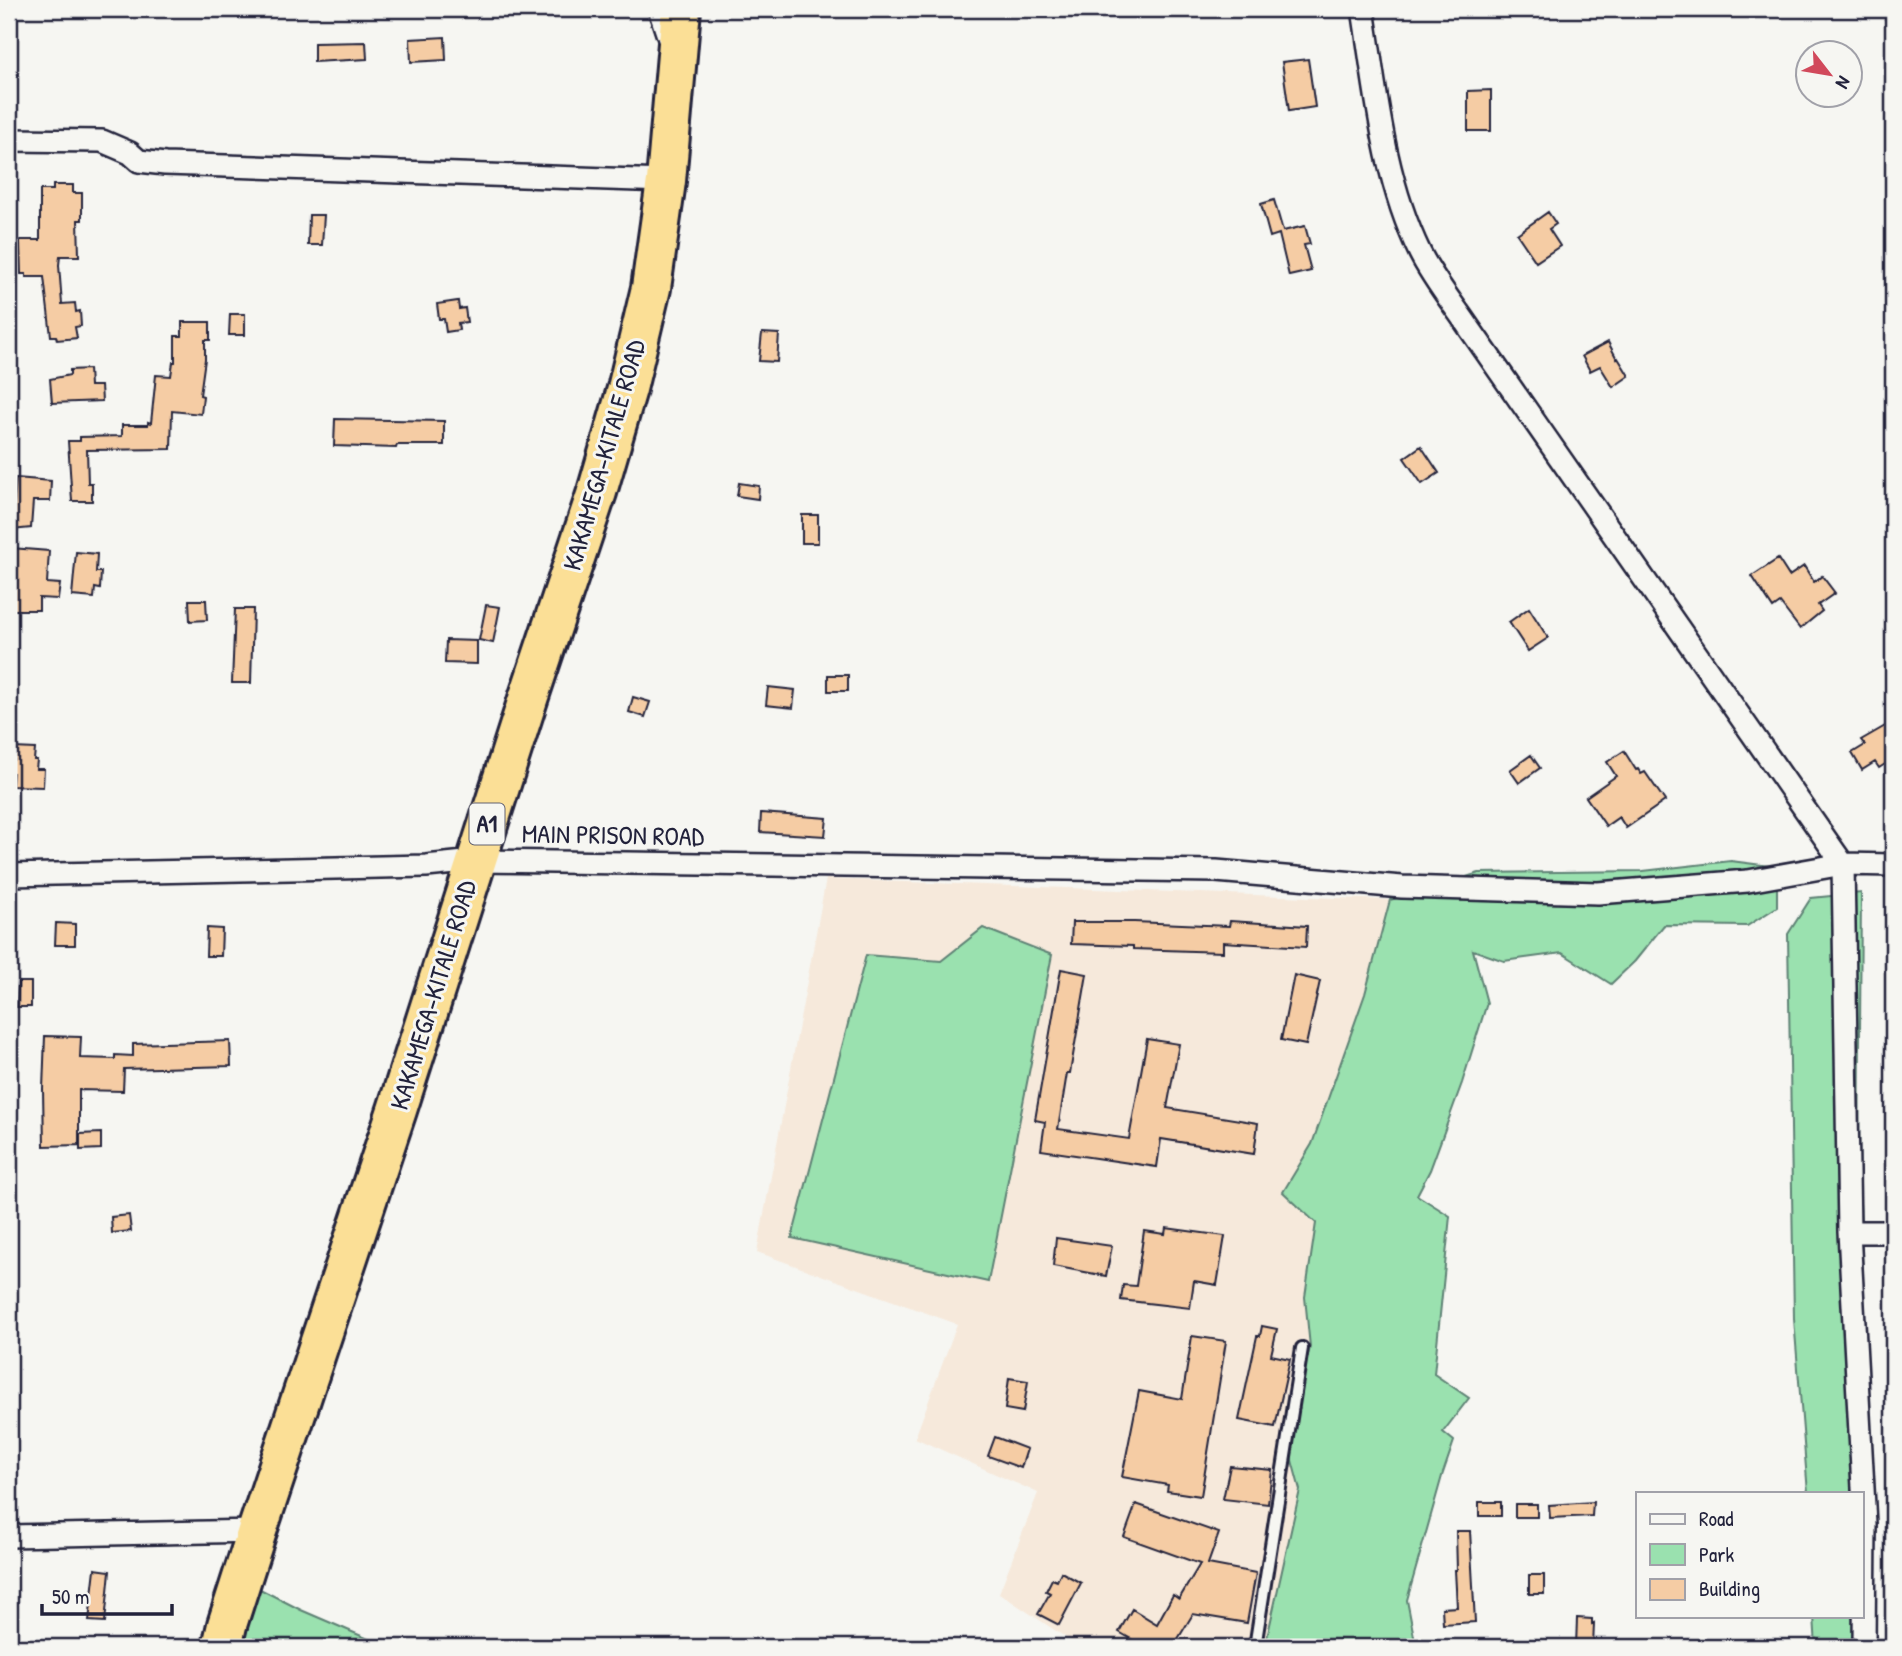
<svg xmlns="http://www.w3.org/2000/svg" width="1902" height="1656" viewBox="0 0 1902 1656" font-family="'Patrick Hand',sans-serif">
	<rect width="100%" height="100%" fill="#f6f6f2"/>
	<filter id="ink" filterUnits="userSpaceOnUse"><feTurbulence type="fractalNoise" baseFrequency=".0143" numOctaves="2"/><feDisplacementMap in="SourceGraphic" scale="14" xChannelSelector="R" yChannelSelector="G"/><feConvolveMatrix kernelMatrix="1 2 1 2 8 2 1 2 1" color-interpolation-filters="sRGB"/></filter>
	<g filter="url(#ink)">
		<path fill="#f6e9db" d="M826,879L1390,900L1365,994L1312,1144L1283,1192L1316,1223L1305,1297L1310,1347L1294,1411L1290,1453L1300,1490L1265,1647H1080L999,1593L1038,1493L915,1438L957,1324L757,1252Z"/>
		<path fill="#9ae1af" stroke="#5e8275" stroke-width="2" d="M1731,861L1777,867V907L1747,926L1664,925L1635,961L1611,984L1562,953L1504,961L1473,950L1487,1003L1462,1083L1430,1170L1417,1195L1450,1216L1434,1374L1469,1398L1443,1432L1454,1441L1442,1476L1407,1600L1416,1647H1265L1300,1490L1290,1453L1294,1411L1310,1347L1305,1297L1316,1223L1283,1192L1312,1144L1365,994L1390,900L1479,873L1643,871Z
			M1861,893L1859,1176L1869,1435L1871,1647H1816L1814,1616H1862V1493H1808L1794,1319L1788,934L1811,898Z
			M983,928L1052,955L988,1282L792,1238L866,955L941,961Z
			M256,1587L301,1610L387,1647H242Z"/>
		<path fill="#f5cca4" stroke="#22223b" stroke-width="2" d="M445,37L446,60L411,62L410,39Z
			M366,42L367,59L314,62V43Z
			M1308,59L1315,107L1289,111L1282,62Z
			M1491,90V131H1468V91Z
			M53,185H73V193H82V220H78L79,256H60L59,265L62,304L75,303L76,312L80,311L81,326L75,327L77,338L57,340L56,336H51L44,277H26V274H21L20,240H40V190H53Z
			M1274,200L1283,231L1305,226L1310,244L1304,245L1311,271L1289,276L1279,234L1270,237L1261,204Z
			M1548,212L1556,224L1549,229L1560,246L1536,262L1517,234Z
			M309,215H324L322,245H308Z
			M458,301L459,309L465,308L467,322L458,323L459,330L446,332L444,319H439L437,304Z
			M230,314H245V335H229Z
			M182,322H210V340H205V359L200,395L203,396L201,414L172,411L171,449L87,450L88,483H92V501H72L68,441H80V437L122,436V425H148V422L151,423L156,375L171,376L173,362H175V336H182Z
			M762,333L779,334L777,362L759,361Z
			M1608,342L1617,359L1618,358L1629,376L1613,387L1600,366L1590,371L1582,356Z
			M89,369L90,386H101L102,401L52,403L50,379L70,375V370Z
			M335,419L444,421V445H397L396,448L334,446Z
			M1421,446L1439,473L1422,484L1404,458Z
			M16,478L51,481L50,501H33L31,528L12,530V522H9V506H14Z
			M739,483L759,486L758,499L737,496Z
			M802,515H818V543H802Z
			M11,548L49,551L47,583L60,584L58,599L39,598V610H11L12,586H9V549Z
			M76,552L97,554L96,572H101L100,589L95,588L94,598L72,596Z
			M1778,559L1789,576L1804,566L1814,582L1822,576L1835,593L1818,605L1822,611L1800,629L1780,603L1773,608L1752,576Z
			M189,600H206L207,620L190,621Z
			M486,605L500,607L493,643L479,640Z
			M1529,608L1548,638L1528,651L1509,622Z
			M235,609H253L251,683H232Z
			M446,640L477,641V664L445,663Z
			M828,675H848V691H828Z
			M768,687L795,690L793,708L766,705Z
			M633,697L650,702L645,717L629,712Z
			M1887,725L1893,734V759L1879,768L1875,762L1862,770L1852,753L1865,745L1861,740Z
			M14,748L35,749L34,760H37L36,769H44L43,787L12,786L13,773H9V760H14Z
			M1624,751L1636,770L1638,769L1641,774L1645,772L1665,801L1626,828L1619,817L1606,826L1586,797L1616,776L1607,762Z
			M1531,755L1540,768L1519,783L1510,770Z
			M761,813L827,818L825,836L760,832Z
			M1230,921L1307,926L1306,947L1223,942V952L1133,949V946L1071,944L1072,922H1134L1229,926Z
			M56,923L75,924V945H55Z
			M207,928L222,929L221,956H206Z
			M1061,969L1087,974L1070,1073H1067L1058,1129L1129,1139L1147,1039L1179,1044L1167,1108L1258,1123L1254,1154L1161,1139L1157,1167L1041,1150L1045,1122L1035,1120Z
			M1294,975L1320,981L1306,1045L1281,1040Z
			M18,982H31V1007H17Z
			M45,1036L81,1037L80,1058L115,1059V1055L133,1056V1044L230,1041L231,1066L124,1069L123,1091L79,1090V1145L44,1146L43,1089Z
			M101,1133V1149L80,1150V1134Z
			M129,1215L131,1231L112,1233L111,1217Z
			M1166,1228L1225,1236L1217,1285L1194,1281L1190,1308L1121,1300L1123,1285L1136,1286L1144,1231L1165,1234Z
			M1056,1238L1112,1246L1106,1276L1053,1266Z
			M1262,1326L1277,1329L1271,1355L1290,1359L1275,1427L1239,1420L1257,1336H1260Z
			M1192,1336L1226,1341L1201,1496L1167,1491L1168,1485L1122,1477L1139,1391L1182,1399Z
			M1009,1378L1028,1381L1023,1412L1005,1409Z
			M995,1437L1027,1449L1021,1468L988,1456Z
			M1230,1466L1272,1470L1268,1504L1223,1499Z
			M1479,1502H1501V1516H1479Z
			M1593,1502L1592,1516L1550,1518L1549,1505Z
			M1136,1504L1219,1533L1208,1564L1256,1573L1247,1623L1193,1614L1173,1647H1145L1119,1632L1132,1609L1157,1624L1173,1595L1179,1599L1200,1564L1124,1537Z
			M1515,1504H1537V1517H1515Z
			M1456,1531H1470L1475,1622L1443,1624L1442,1608L1457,1607L1455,1570H1457Z
			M95,1569L110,1571L105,1622L89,1621Z
			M1061,1572L1081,1583L1059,1625L1038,1614L1050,1593L1046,1591L1052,1579L1057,1581Z
			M1529,1575H1544V1594H1529Z
			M1577,1618L1592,1619V1624L1594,1623L1593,1647H1576Z"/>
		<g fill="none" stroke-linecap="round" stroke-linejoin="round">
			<g stroke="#22223b" stroke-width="16">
				<path id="lane" d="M1255,1647L1302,1348"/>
			</g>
			<g stroke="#22223b" stroke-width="26">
				<path id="street" d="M659,9L670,42
					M1363,9C1376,91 1383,177 1420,253C1433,279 1454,305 1470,329L1843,864L1849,1232L1865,1524L1864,1647
					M9,140L102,141L130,153L139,161L165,164L666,181
					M9,875L426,866L475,861L1216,871L1402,887L1598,893L1748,881L1843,864L1893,865
					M1849,1232H1893
					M9,1536L257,1531"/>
			</g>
			<g stroke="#22223b" stroke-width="44">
				<path id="highway" d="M222,1647L227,1625L257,1531L397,1110L529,696L597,492L627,389L651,288L666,181L681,9"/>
			</g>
			<use href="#lane" stroke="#f6f6f2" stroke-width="10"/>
			<use href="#street" stroke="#f6f6f2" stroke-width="21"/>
			<use href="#highway" stroke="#fbdf96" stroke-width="38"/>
		</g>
	</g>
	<g text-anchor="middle" stroke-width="6" stroke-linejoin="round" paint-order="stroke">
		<rect fill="#f6f6f2" stroke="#626272" stroke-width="2" x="469.5" y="803.5" width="35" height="41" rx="5"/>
		<g font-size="24" font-weight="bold" fill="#22223b">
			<text x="487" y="832">A1</text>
		</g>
		<g font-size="26" fill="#22223b" stroke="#f6f6f2">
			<text transform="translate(604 455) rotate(-74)" y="9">KAKAMEGA-KITALE ROAD</text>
			<text transform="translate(613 835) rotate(1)" y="9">MAIN PRISON ROAD</text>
			<text transform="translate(433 995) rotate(-73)" y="9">KAKAMEGA-KITALE ROAD</text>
		</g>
	</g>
	<rect width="1902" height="1656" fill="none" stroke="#f6f6f2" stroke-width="35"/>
	<rect x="18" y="18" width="1867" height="1621" fill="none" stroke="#22223b" stroke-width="2.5" filter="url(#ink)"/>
	<rect x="1636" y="1492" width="228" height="126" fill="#f6f6f2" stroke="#a1a1a9" stroke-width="2"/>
	<rect x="1650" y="1514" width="35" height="10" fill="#f6f6f2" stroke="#a1a1a9" stroke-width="2"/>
	<text x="1699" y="1526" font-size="21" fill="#22223b">Road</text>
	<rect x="1650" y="1544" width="35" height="21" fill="#9ae1af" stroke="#a1a1a9" stroke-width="2"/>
	<text x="1699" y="1562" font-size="21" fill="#22223b">Park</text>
	<rect x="1650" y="1579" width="35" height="21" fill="#f5cca4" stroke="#a1a1a9" stroke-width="2"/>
	<text x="1699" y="1596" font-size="21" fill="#22223b">Building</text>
	<g transform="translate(1829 74) rotate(121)"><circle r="33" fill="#f6f6f2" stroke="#a1a1a9" stroke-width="2"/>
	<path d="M0-5L12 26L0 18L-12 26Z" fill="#d1495b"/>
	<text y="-10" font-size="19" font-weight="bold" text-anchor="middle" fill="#22223b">N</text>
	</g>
	<path d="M42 1604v10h130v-10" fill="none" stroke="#22223b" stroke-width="3.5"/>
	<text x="52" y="1604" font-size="21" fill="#22223b" stroke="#f6f6f2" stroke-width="5" paint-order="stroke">50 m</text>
</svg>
